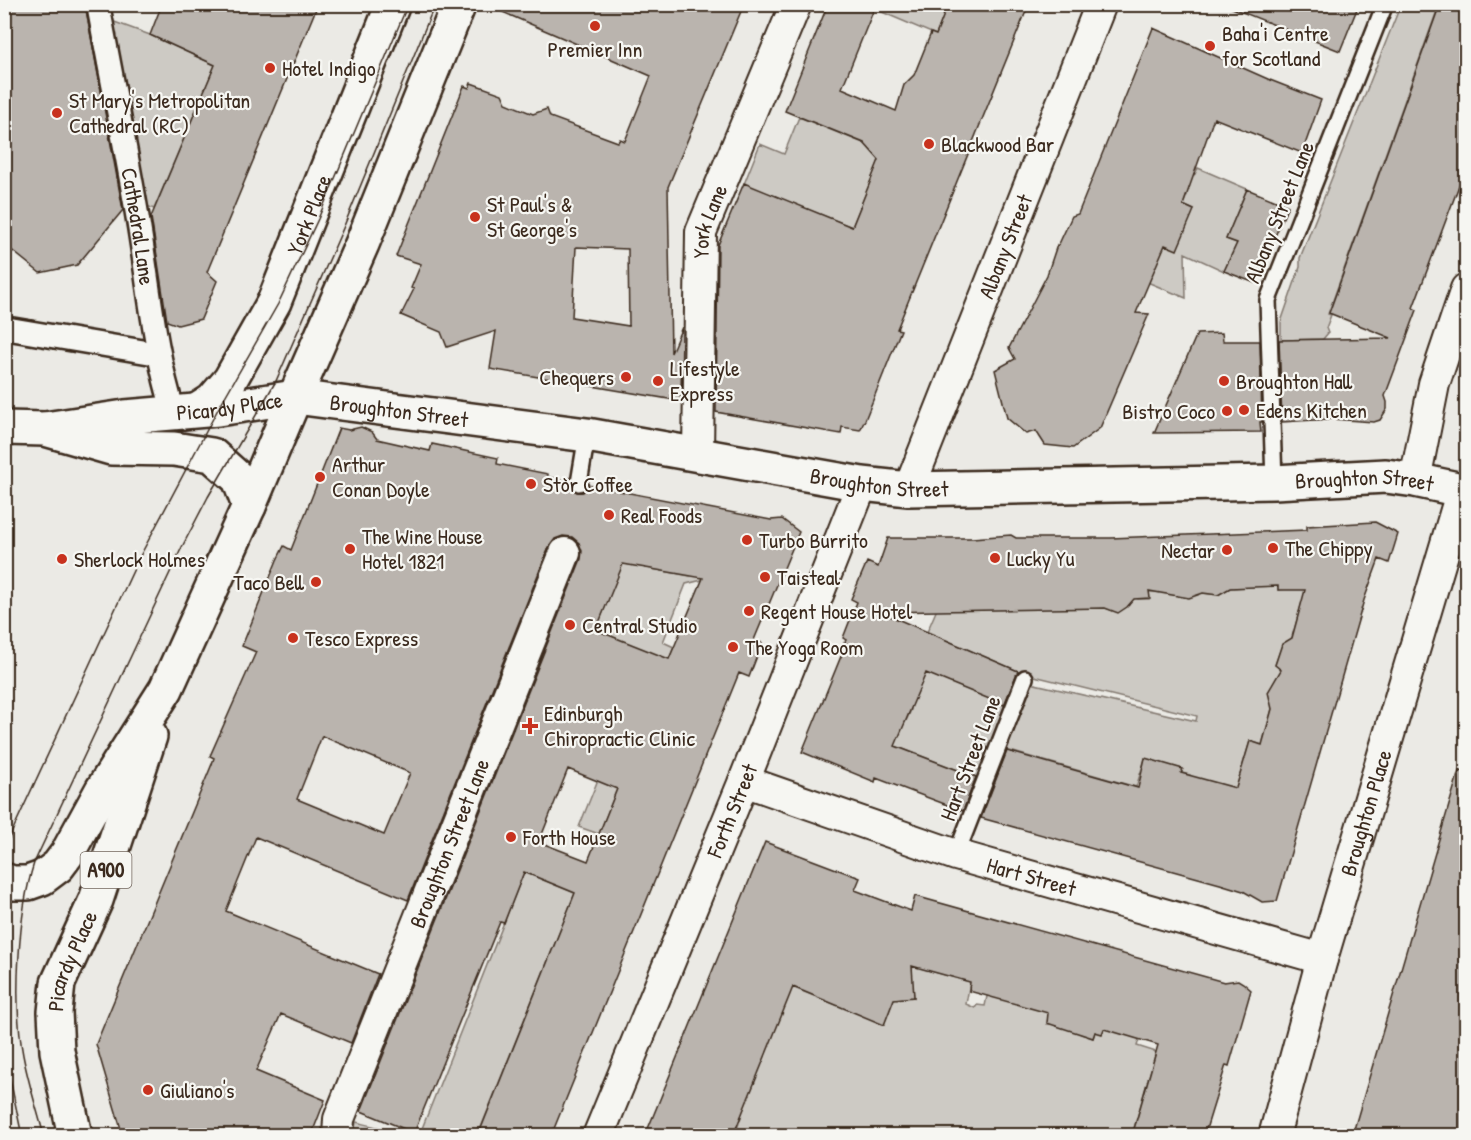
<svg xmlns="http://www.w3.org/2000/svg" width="1471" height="1140" viewBox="0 0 1471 1140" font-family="'Patrick Hand',sans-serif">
	<rect width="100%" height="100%" fill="#ebeae5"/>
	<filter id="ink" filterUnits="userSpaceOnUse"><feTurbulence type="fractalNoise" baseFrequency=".0167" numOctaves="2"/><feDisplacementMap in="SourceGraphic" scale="12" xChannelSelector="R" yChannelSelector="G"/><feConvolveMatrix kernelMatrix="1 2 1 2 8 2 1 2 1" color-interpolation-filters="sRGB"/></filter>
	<g filter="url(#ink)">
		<path fill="#cdcac4" stroke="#847a71" stroke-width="1.5" d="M863,4L948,5L936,35Z
			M1401,4L1439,5L1328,314L1331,315L1326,328L1328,333L1323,339L1281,340V322L1300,267V258Z
			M109,20L150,35L215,65L154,209L142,204Z
			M799,117L883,151L852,227L744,184L760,144L784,154Z
			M1198,168L1247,189L1226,239L1237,243L1224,271L1185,253L1186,298L1140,279L1154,240L1194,210L1183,205L1187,195L1173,190L1182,169L1195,174Z
			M577,555L690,576L710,572L702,580L686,584L663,642L674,647L645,718L596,630L615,582L579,568L573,569Z
			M1278,585V590L1317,586L1303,599L1290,644L1285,643L1282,645L1275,665L1284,670L1269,692L1273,705L1262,745L1250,741L1232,802L1182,800L1190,775L1182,773V769L1145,759L1136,787L1003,749L1026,682L1196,721L1197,716L1022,673L927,632L940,602L1101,604L1106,608L1117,612L1129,605L1130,593L1138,599H1149V592L1177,591L1189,597L1202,593L1218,595L1230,588Z
			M913,667L1010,707L979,778L890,744L906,721L911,710Z
			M636,741L599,834L579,827L613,742Z
			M524,872L575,893L478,1135L419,1136Z
			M910,965L970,982L966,1004L975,1008L977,1005L985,1006L989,987L1050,1005L1047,1024H1083L1081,1034L1093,1038L1095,1032L1106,1020L1142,1030L1137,1046L1156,1052L1132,1135H754L737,1129L741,1117L727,1111L792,987L884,1024L898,988L914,997Z
			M356,1122L409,1135H354Z"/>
		<path fill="#bab4ae" stroke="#3b2a1e" stroke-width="1.5" fill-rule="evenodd" d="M4,4H85L123,210L77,265L40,273L4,244Z
			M162,4H318L207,272L217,281L201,319L178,325L167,321L151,217L215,65L150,35Z
			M484,4H744L668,187L671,353L682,327L681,401L490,369L496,331L447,347L441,332L401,315L414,289L411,288L421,264L396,256L464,86L469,88L471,83L502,94L506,103L533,114L547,109L550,117L618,142L620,139L625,141L651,76ZM576,247L628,249L629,326L572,317Z
			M828,4H876L842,88L896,111L904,85L914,75L931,33L936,35L948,4H1029L897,329L901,330L865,420L860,430L842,427L841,434L716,412L718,245L744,183L852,227L879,160L864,143L785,111Z
			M1227,4H1359L1340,51L1227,6Z
			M1440,4H1467V164L1413,308L1417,310L1385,396L1387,402V409L1380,420L1374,422L1332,419L1282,422L1279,340L1391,338L1329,313Z
			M1153,28L1270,80L1321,100L1302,153L1214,118L1183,205L1194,210L1177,250L1165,245L1136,313L1149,314L1100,428L1073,448L1045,445L1036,431L1026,434L1007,418L995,370L1015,359L1009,348L1047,275L1057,245L1058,246L1072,216L1078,214Z
			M1247,189L1288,206L1255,283L1224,271L1237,243L1226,239Z
			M1222,333L1223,341H1260L1262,422H1260L1261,432L1154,433L1197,334Z
			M361,427L372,432L377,439L430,451L432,444L498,458L497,464L548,474V477L569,481L570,487L577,492H583L588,485L771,520L782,519L799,532L754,640L762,643L749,677L739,673L551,1136H478L575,893L524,872L504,923L500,922L414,1133L361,1111L581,559L582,551L579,543L572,537L563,536L555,539L549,547L408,900L256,837L226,911L378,974L351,1043L281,1014L256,1071L325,1100L311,1136H123L96,1044L212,764L214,758L210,756L256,652L242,646L277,560L284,546L291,550L339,428L349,430ZM623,564L703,578L669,659L596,630ZM322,736L410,773L384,835L297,799ZM568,769L617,789L588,861L539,842Z
			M1375,522L1398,534L1389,563L1379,559L1364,600L1277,901L1262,902L1243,891L1220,884L981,818L1007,751L1138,788L1145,758L1183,769L1181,773L1236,788L1250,741L1262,745L1272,709L1268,692L1281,670L1275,665L1282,644L1292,638L1305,590H1278V586L1230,588L1218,595L1203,593L1189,598L1149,591L1150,598L1134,599L1127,607L1118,613L1105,608L881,612L1018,671L1004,705L926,673L895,746L976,777L963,811L876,778L875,782L802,752L846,644L844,643L846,640L843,638L857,602L851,599L867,562L878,567L888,538H972L1011,535L1016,538H1111L1307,530V526Z
			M1459,771L1467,772V1136H1352Z
			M765,842L860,878L855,890L911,911L915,896L1224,982L1238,980L1243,983L1251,990L1229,1066L1226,1065L1204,1136H1132L1158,1045L1104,1029L1102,1034L1095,1032L1093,1038L1047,1023L1048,1013L969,991L970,982L912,966L914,997L894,999L884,1025L793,987L733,1136H645Z"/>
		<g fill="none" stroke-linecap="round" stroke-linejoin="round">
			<g stroke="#3b2a1e" stroke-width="20">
				<path id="service" d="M1274,482L1268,300L1385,4
					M579,483L587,435
					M956,855L1025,678"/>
			</g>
			<g stroke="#3b2a1e" stroke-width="27">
				<g id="pedestrian">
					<path id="s1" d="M98,4C111,76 126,148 138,220C149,285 154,350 174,413"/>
					<path d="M4,328L158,354"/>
				</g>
			</g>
			<g stroke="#3b2a1e" stroke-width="34">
				<g id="minor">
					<path id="s2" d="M698,454L701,232L796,4"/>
					<path d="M1415,480L1434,384L1466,289"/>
					<path id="s3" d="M909,489L1101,4"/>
					<path id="s4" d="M744,781L956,855L1322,959"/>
					<path id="s5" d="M338,1136L339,1119L565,553"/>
					<path id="s6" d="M598,1136L744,781L862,484"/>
					<path id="s7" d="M1274,1136L1322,959L1462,490"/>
				</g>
			</g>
			<g stroke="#3b2a1e" stroke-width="38">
				<g id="tertiary">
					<path d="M295,397L362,244L459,4"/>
					<path id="s8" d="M198,410L212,401L230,380L274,302L393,4"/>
				</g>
			</g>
			<g stroke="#3b2a1e" stroke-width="38">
				<g id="secondary">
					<path id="s9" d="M45,429L125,417L218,409L295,397L587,435L862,484L909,489L1274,482L1386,476L1415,480L1466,491"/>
					<path d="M249,506L295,397"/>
				</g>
			</g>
			<g stroke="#3b2a1e" stroke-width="38">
				<g id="primary">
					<path d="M4,428L45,429L111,448L174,449L212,455L239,479L249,506L166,689L102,790L67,854L58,866L42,878L28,883H12L4,880"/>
					<path id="s10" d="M75,1136L57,1051L55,1012L58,983L96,900L150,736"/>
				</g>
			</g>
			<use href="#service" stroke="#f6f6f2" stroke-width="15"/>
			<use href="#pedestrian" stroke="#f6f6f2" stroke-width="22"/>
			<use href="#minor" stroke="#f6f6f2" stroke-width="30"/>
			<use href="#tertiary" stroke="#f6f6f2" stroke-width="33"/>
			<use href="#secondary" stroke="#f6f6f2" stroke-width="33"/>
			<use href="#primary" stroke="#f6f6f2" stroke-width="33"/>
			<path stroke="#3b2a1e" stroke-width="1.5" d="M4,849L138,560L218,409L278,304L318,219L408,4
				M4,1050L22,1136
				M44,1136C37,1109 28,1082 23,1055C13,1003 18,913 34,863L182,547L208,497L276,381L344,226L435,4"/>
		</g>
	</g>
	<g fill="#c8321e" stroke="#f6f6f2" stroke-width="2">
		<circle cx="595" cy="26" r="6"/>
		<circle cx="1210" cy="46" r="6"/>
		<circle cx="270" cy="68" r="6"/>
		<circle cx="57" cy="113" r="6"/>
		<circle cx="929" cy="144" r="6"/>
		<circle cx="475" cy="217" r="6"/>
		<circle cx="626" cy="377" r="6"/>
		<circle cx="658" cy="381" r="6"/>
		<circle cx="1224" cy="381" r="6"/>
		<circle cx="1244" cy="410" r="6"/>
		<circle cx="1227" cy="411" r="6"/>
		<circle cx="320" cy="477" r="6"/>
		<circle cx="531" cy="484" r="6"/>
		<circle cx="609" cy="515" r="6"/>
		<circle cx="747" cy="540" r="6"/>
		<circle cx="1273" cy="548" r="6"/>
		<circle cx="350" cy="549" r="6"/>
		<circle cx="1227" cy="550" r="6"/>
		<circle cx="995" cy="558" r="6"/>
		<circle cx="62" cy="559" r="6"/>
		<circle cx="765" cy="577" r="6"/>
		<circle cx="316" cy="582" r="6"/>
		<circle cx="749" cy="611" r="6"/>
		<circle cx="570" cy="625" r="6"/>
		<circle cx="293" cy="638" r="6"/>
		<circle cx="733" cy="647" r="6"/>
		<path d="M527 717h6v6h6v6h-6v6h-6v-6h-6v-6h6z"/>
		<circle cx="511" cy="837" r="6"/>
		<circle cx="148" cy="1090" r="6"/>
	</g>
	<g text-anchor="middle" stroke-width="4.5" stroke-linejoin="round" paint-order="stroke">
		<rect fill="#f6f6f2" stroke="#73675e" stroke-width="1.5" x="80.5" y="852" width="51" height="36" rx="4.5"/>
		<g font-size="21" font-weight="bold" fill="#3b2a1e">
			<text x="106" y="877">A900</text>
		</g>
		<g font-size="22" fill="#3b2a1e" stroke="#f6f6f2" text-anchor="start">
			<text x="1222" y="41">Baha'i Centre<tspan x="1222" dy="25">for Scotland</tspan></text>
			<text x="595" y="57" text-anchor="middle">Premier Inn</text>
			<text x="282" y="76">Hotel Indigo</text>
			<text x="69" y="108">St Mary's Metropolitan<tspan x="69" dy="25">Cathedral (RC)</tspan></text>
			<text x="941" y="152">Blackwood Bar</text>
			<text x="487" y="212">St Paul's &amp;<tspan x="487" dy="25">St George's</tspan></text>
			<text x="670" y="376">Lifestyle<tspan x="670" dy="25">Express</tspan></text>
			<text x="614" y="385" text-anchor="end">Chequers</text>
			<text x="1236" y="389">Broughton Hall</text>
			<text x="1256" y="418">Edens Kitchen</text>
			<text x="1215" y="419" text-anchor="end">Bistro Coco</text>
			<text x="332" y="472">Arthur<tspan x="332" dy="25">Conan Doyle</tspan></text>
			<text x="543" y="492">Stòr Coffee</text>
			<text x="621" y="523">Real Foods</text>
			<text x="362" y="544">The Wine House<tspan x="362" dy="25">Hotel 1821</tspan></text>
			<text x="759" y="548">Turbo Burrito</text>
			<text x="1285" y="556">The Chippy</text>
			<text x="1215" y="558" text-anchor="end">Nectar</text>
			<text x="1007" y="566">Lucky Yu</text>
			<text x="74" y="567">Sherlock Holmes</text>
			<text x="777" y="585">Taisteal</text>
			<text x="304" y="590" text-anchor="end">Taco Bell</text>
			<text x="761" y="619">Regent House Hotel</text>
			<text x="582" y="633">Central Studio</text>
			<text x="305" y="646">Tesco Express</text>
			<text x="745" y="655">The Yoga Room</text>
			<text x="544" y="721">Edinburgh<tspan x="544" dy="25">Chiropractic Clinic</tspan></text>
			<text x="523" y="845">Forth House</text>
			<text x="160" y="1098">Giuliano's</text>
		</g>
		<g font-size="22" fill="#3b2a1e" stroke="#f6f6f2">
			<text transform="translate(1279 212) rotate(-68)" y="8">Albany Street Lane</text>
			<text dy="8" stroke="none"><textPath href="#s8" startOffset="228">York Place</textPath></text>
			<text dy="8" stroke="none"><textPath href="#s2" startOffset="234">York Lane</textPath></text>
			<text dy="8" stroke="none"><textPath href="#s1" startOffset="226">Cathedral Lane</textPath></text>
			<text dy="8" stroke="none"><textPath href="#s3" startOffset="261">Albany Street</textPath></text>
			<text dy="8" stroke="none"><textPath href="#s9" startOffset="186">Picardy Place</textPath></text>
			<text dy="8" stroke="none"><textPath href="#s9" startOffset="357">Broughton Street</textPath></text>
			<text dy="8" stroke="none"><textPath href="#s9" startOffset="843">Broughton Street</textPath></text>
			<text dy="8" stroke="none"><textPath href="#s9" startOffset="1329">Broughton Street</textPath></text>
			<text transform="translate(970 758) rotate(-69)" y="8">Hart Street Lane</text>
			<text dy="8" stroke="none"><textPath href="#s6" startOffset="352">Forth Street</textPath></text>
			<text dy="8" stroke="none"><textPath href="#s7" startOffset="336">Broughton Place</textPath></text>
			<text dy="8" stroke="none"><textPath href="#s5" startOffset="314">Broughton Street Lane</textPath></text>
			<text dy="8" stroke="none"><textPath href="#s4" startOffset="303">Hart Street</textPath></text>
			<text dy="8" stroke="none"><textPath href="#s10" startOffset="180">Picardy Place</textPath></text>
		</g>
	</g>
	<rect width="1471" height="1140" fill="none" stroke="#f6f6f2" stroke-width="24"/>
	<rect x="12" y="12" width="1447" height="1116" fill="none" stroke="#3b2a1e" stroke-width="2" filter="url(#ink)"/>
</svg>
